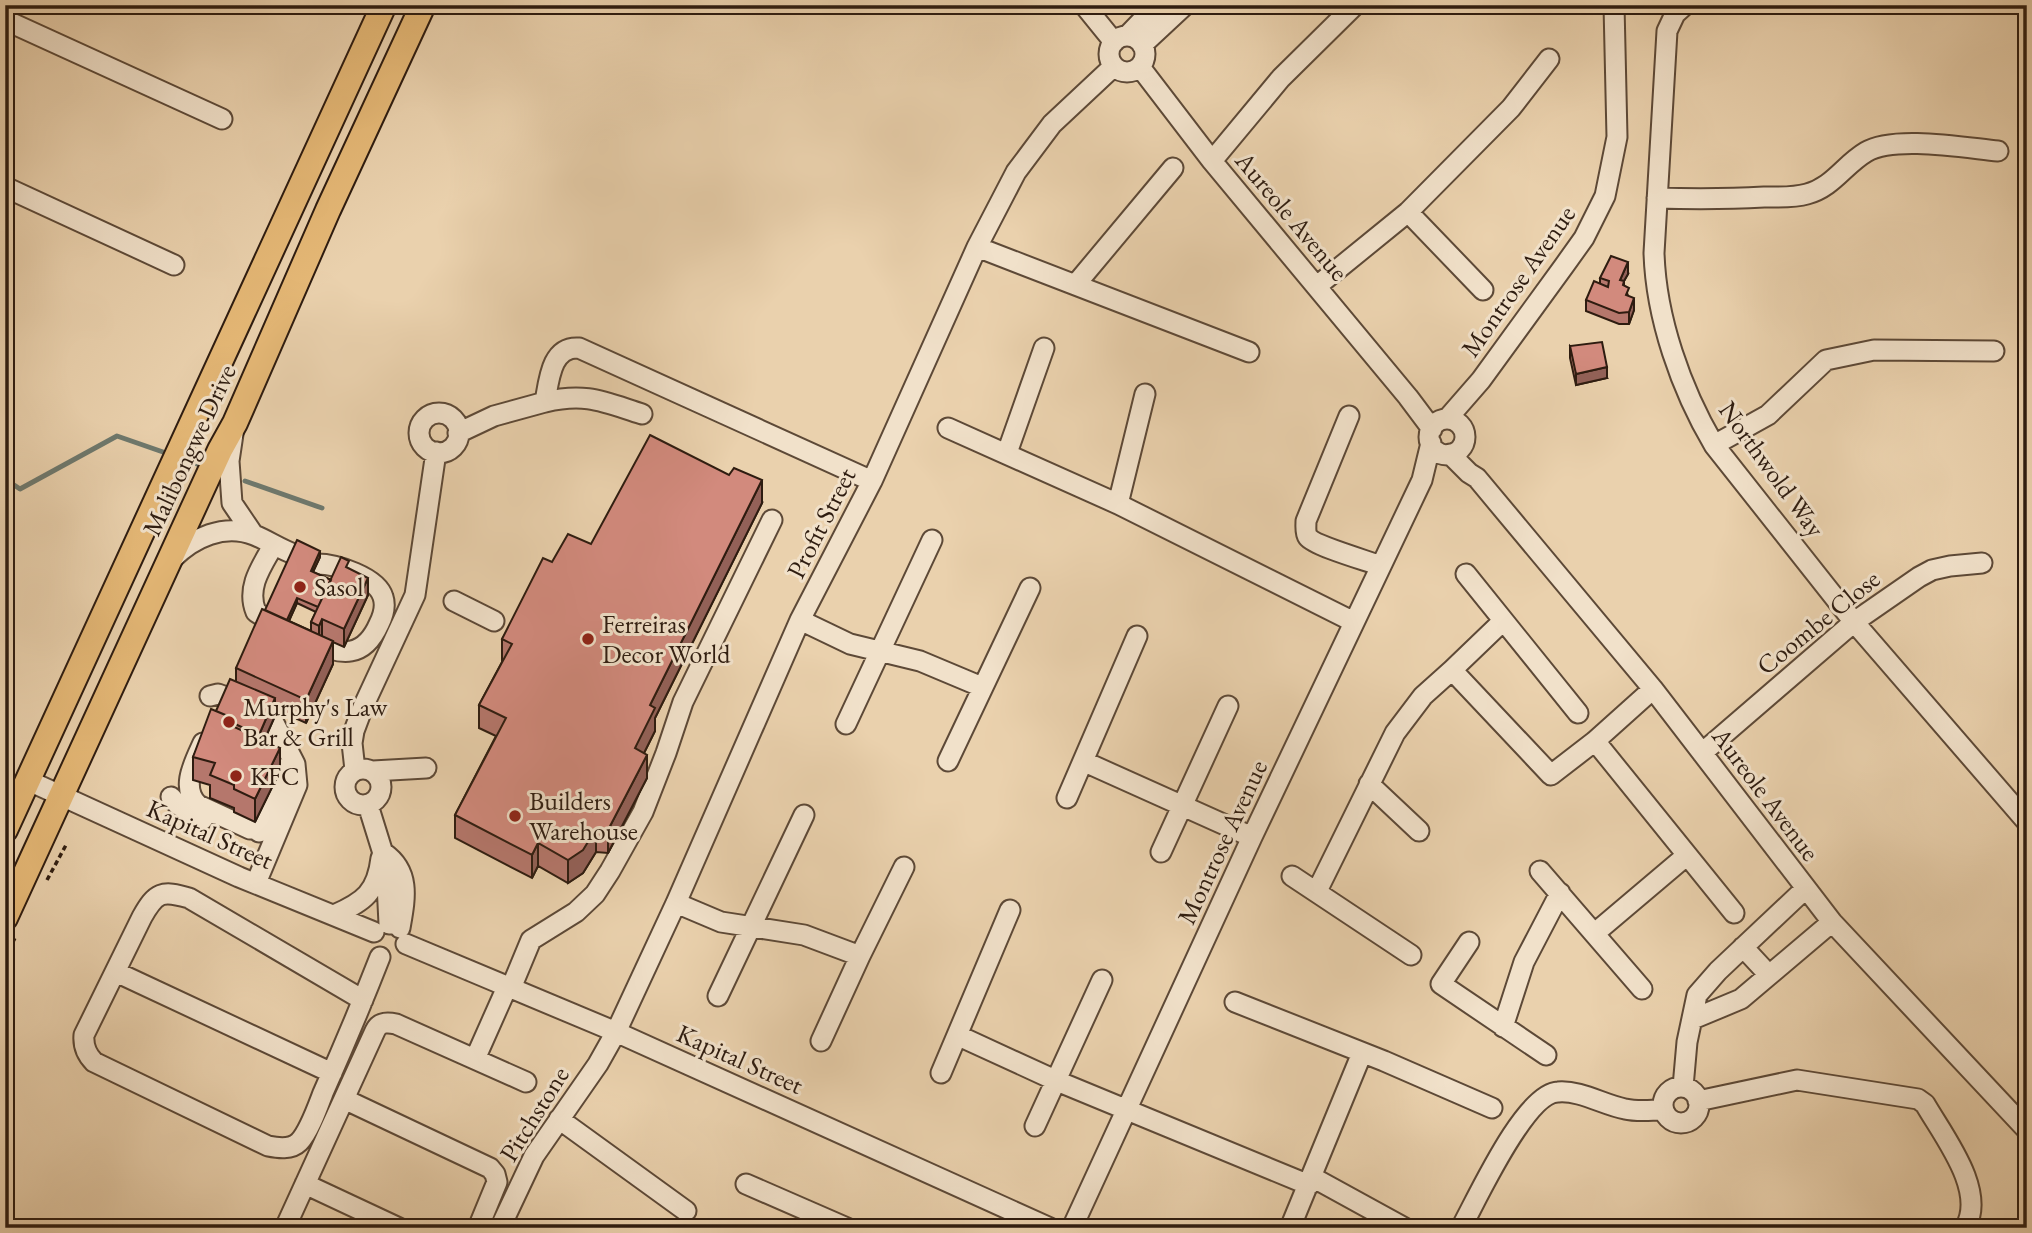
<svg xmlns="http://www.w3.org/2000/svg" width="2032" height="1233" viewBox="0 0 2032 1233" font-family="'EB Garamond',serif">
	<rect width="100%" height="100%" fill="#ead1ad"/>
	<filter id="stains"><feTurbulence type="fractalNoise" baseFrequency=".00286" numOctaves="4"/><feColorMatrix values="0 0 0 0 .2 0 0 0 0 .09 0 0 0 0 .02 0 0 0 .5 -.17"/></filter>
	<radialGradient id="worn" r=".72"><stop offset=".6" stop-color="#630" stop-opacity="0"/><stop offset="1" stop-color="#630" stop-opacity=".3"/></radialGradient>
	<g fill="none" stroke-linecap="round" stroke-linejoin="round">
		<path stroke="#6e796e" stroke-width="5" d="M192,462L197,464
			M5,479L20,489L117,436L163,452
			M245,481L322,508"/>
		<g stroke="#5d4937" stroke-width="23">
			<path id="minor" d="M1084,5L1114,42
				M1685,5L1675,14L1667,31L1654,253C1656,318 1681,389 1714,445L1854,622L2027,822
				M5,20L222,119
				M1127,36L1157,5
				M1109 54a18 18 0 1 1 36 0a18 18 0 1 1-36 0Z
				M1142,45L1185,5
				M1140,67L1212,161L1408,397L1432,429
				M1212,161L1281,78L1355,5
				M5,187L174,265
				M1657,198C1693,199 1728,199 1764,197C1778,197 1793,198 1807,194C1833,187 1844,165 1866,152C1894,135 1966,148 1998,151
				M1408,212L1483,290
				M977,247L1249,352
				M1076,284L1173,168
				M1317,286L1408,212L1511,108L1549,59
				M545,402C586,392 604,402 642,414
				M419 433a20 20 0 1 1 40 0a20 20 0 1 1-40 0Z
				M1349,416L1306,521C1306,526 1305,533 1308,537C1315,546 1368,561 1381,566
				M1447,419L1481,380L1564,266L1584,238L1605,196L1617,137L1614,5
				M1429 437a18 18 0 1 1 36 0a18 18 0 1 1-36 0Z
				M948,428L1118,504L1354,622
				M458,433L494,416L545,402C549,380 551,346 579,348L872,481
				M233,434L229,461L232,503L253,534
				M1714,445L1768,415L1826,360L1874,350L1994,351
				M1007,453L1044,348
				M1450,454L1469,473L1477,478L1653,689L1832,922L2027,1130
				M1118,504L1145,394
				M273,546C261,567 246,588 256,612L281,628
				M173,558C193,538 224,523 254,535C267,540 280,549 294,554
				M1466,574L1578,713
				M454,601L494,621
				M800,620L850,644L920,661L982,687
				M1503,621L1452,670L1551,775L1595,741L1653,689
				M311,642C342,656 364,658 379,624C383,616 386,606 383,597C377,577 336,564 317,564
				M210,696L218,694L229,698
				M846,724L932,540
				M1595,741L1734,913
				M203,743C194,763 180,788 198,805L250,829
				M1702,753L1854,622L1919,577L1932,570L1950,566L1982,563
				M948,761L1030,588
				M1085,762L1252,837
				M345 787a18 18 0 1 1 36 0a18 18 0 1 1-36 0Z
				M355,770L352,743L354,731L363,707L415,595L436,452
				M373,771L426,768
				M27,780L239,877L374,932
				M1369,784L1419,831
				M171,797L178,805L203,819
				M1067,798L1137,636
				M368,805L386,863L389,924
				M259,832L280,778C279,765 271,763 260,758
				M1161,852L1228,706
				M384,853C411,872 405,899 400,928
				M1540,871L1642,989
				M1292,876L1411,955
				M256,883L297,785L295,764L273,721
				M1317,891L1395,733L1423,696L1452,670
				M676,903L721,922L804,935L860,956L904,867
				M334,915C364,902 377,892 381,858
				M1595,933L1686,856
				M1469,942L1441,984L1546,1055
				M406,944L616,1032L1050,1228
				M1743,947L1769,975
				M116,972L332,1073
				M511,988L531,940L576,912L595,894L610,871L643,812L666,753L683,702L772,520
				M718,996L804,815
				M363,1000L189,898C162,890 156,892 142,917L84,1035C83,1046 86,1054 94,1062L268,1146C278,1148 291,1150 299,1142C309,1132 318,1106 323,1093C343,1048 362,1003 380,957
				M1235,1002L1384,1061L1492,1108
				M1693,1019L1741,999L1832,922
				M1503,1027L1524,962L1560,893
				M959,1036L1057,1081L1309,1185
				M821,1041L860,956
				M475,1059L507,987
				M941,1073L1010,910
				M1683,1087L1687,1042L1697,995L1718,971L1805,889
				M1663 1105a18 18 0 1 1 36 0a18 18 0 1 1-36 0Z
				M344,1099L490,1168L495,1174L497,1182L478,1228
				M1698,1101L1797,1080L1918,1099L1925,1104C1944,1137 1987,1191 1965,1228
				M559,1119L686,1211
				M1035,1126L1102,980
				M1312,1177L1405,1228
				M305,1184L399,1228
				M746,1184L847,1228
				M285,1228L375,1031C379,1022 387,1022 396,1024L526,1082
				M500,1228L534,1156L598,1064L616,1032L676,903L800,620L872,481L977,247L1016,172L1052,124L1114,66
				M1072,1228L1252,837L1422,480L1431,443
				M1290,1228L1362,1053
				M1461,1228C1477,1199 1525,1093 1558,1092C1580,1090 1604,1105 1625,1109C1638,1112 1651,1110 1663,1110"/>
		</g>
		<g stroke="#2e1c10" stroke-width="28">
			<path id="major" d="M5,830L384,5
				M5,918L220,450L235,423L328,210L423,5"/>
		</g>
		<path stroke="#2e1c10" stroke-width="3.5" stroke-dasharray="5 3.5" stroke-linecap="butt" d="M47,880L66,845
			M5,958L16,936"/>
		<use href="#minor" stroke="#f1e1ca" stroke-width="19"/>
		<use href="#major" stroke="#e5b876" stroke-width="24"/>
	</g>
	<path fill="#b5776c" stroke="#2e1c10" stroke-width="2" fill-rule="evenodd" d="M1628,274L1624,281V286L1634,310L1629,324H1619L1586,311V300L1600,284V278Z
		M1570,346L1607,378L1576,385L1570,358Z
		M762,503L655,718V731L644,753L647,778L608,853L596,852L583,873L568,883L538,866L532,878L455,838V815L496,736L479,728V705L502,662V639L552,562L591,544Z
		M320,557L313,572L331,580L349,569L368,595L344,647L333,642V664L306,723L275,709V716L264,741L280,771L255,822L234,812V808L210,798V785L193,780V757L216,711L236,682V668ZM297,603L316,612L311,622V631L289,621Z"/>
	<path fill="#936158" stroke="#2e1c10" stroke-width="2" d="M1628,262V274L1624,281V293L1620,280Z
		M1634,298V310L1629,324V312Z
		M1607,367V378L1576,385V374Z
		M762,480V503L655,718V731L635,771V748L650,705Z
		M320,551V557L311,576V571Z
		M368,578V595L344,647V629Z
		M297,598V603L286,627V621Z
		M322,619V636L319,643V626Z
		M333,641V664L306,723V700Z
		M275,698V716L259,752V735Z
		M280,748V771L255,822V799Z
		M647,755V778L608,853V830Z
		M596,829V852L583,873L568,883V860Z
		M538,843V866L532,878V855Z"/>
	<path fill="#d28a7d" stroke="#2e1c10" stroke-width="2" d="M1611,256L1628,262L1620,280L1624,281L1623,285L1629,288L1626,295L1634,298L1629,312L1619,313L1586,300L1594,281L1608,287L1609,281L1600,278Z
		M1602,342L1607,367L1576,374L1570,346Z
		M650,435L729,475L734,468L762,480L650,705L655,708L635,748L647,755L608,830L596,829L583,850L568,860L538,843L532,855L455,815L506,718L479,705L512,644L502,639L543,558L552,562L568,534L591,544Z
		M297,540L320,551L311,571L331,580L318,607L297,598L287,620L265,610Z
		M341,557L349,561L346,567L368,578L344,629L322,619L319,626L311,622Z
		M262,609L333,641L306,700L236,668Z
		M230,679L275,698L259,735L235,724V719L216,711Z
		M211,709L235,719L232,726L280,748L255,799L234,789V785L210,775L215,763L193,757Z"/>
	<g fill="#8f2418" stroke="#f1e1ca" stroke-width="2.5">
		<circle cx="300" cy="587" r="7"/>
		<circle cx="588" cy="639" r="7"/>
		<circle cx="229" cy="722" r="7"/>
		<circle cx="236" cy="776" r="7"/>
		<circle cx="515" cy="816" r="7"/>
	</g>
	<g text-anchor="middle" stroke-width="6" stroke-linejoin="round" paint-order="stroke">
		<g font-size="26" fill="#2e1c10" stroke="#f1e1ca">
			<text transform="translate(1292 216) rotate(50)" y="9">Aureole Avenue</text>
			<text transform="translate(1518 281) rotate(-55)" y="9">Montrose Avenue</text>
			<text transform="translate(189 450) rotate(-65)" y="9">Malibongwe Drive</text>
			<text transform="translate(1772 469) rotate(54)" y="9">Northwold Way</text>
			<text transform="translate(821 523) rotate(-63)" y="9">Profit Street</text>
			<text transform="translate(1818 622) rotate(-39)" y="9">Coombe Close</text>
			<text transform="translate(1766 794) rotate(53)" y="9">Aureole Avenue</text>
			<text transform="translate(210 834) rotate(24)" y="9">Kapital Street</text>
			<text transform="translate(1222 842) rotate(-65)" y="9">Montrose Avenue</text>
			<text transform="translate(740 1059) rotate(24)" y="9">Kapital Street</text>
			<text transform="translate(534 1114) rotate(-58)" y="9">Pitchstone</text>
		</g>
		<g font-size="26" fill="#2e1c10" stroke="#f1e1ca" text-anchor="start">
			<text x="314" y="596">Sasol</text>
			<text x="602" y="633">Ferreiras<tspan x="602" dy="30">Decor World</tspan></text>
			<text x="243" y="716">Murphy's Law<tspan x="243" dy="30">Bar &amp; Grill</tspan></text>
			<text x="250" y="785">KFC</text>
			<text x="529" y="810">Builders<tspan x="529" dy="30">Warehouse</tspan></text>
		</g>
	</g>
	<rect width="2032" height="1233" fill="none" stroke="#ead1ad" stroke-width="28"/>
	<rect x="7" y="7" width="2018" height="1219" fill="none" stroke="#2e1c10" stroke-width="3.5"/>
	<rect x="14" y="14" width="2004" height="1205" fill="none" stroke="#2e1c10" stroke-width="2"/>
	<rect width="100%" height="100%" filter="url(#stains)"/>
	<rect width="100%" height="100%" fill="url(#worn)"/>
</svg>
